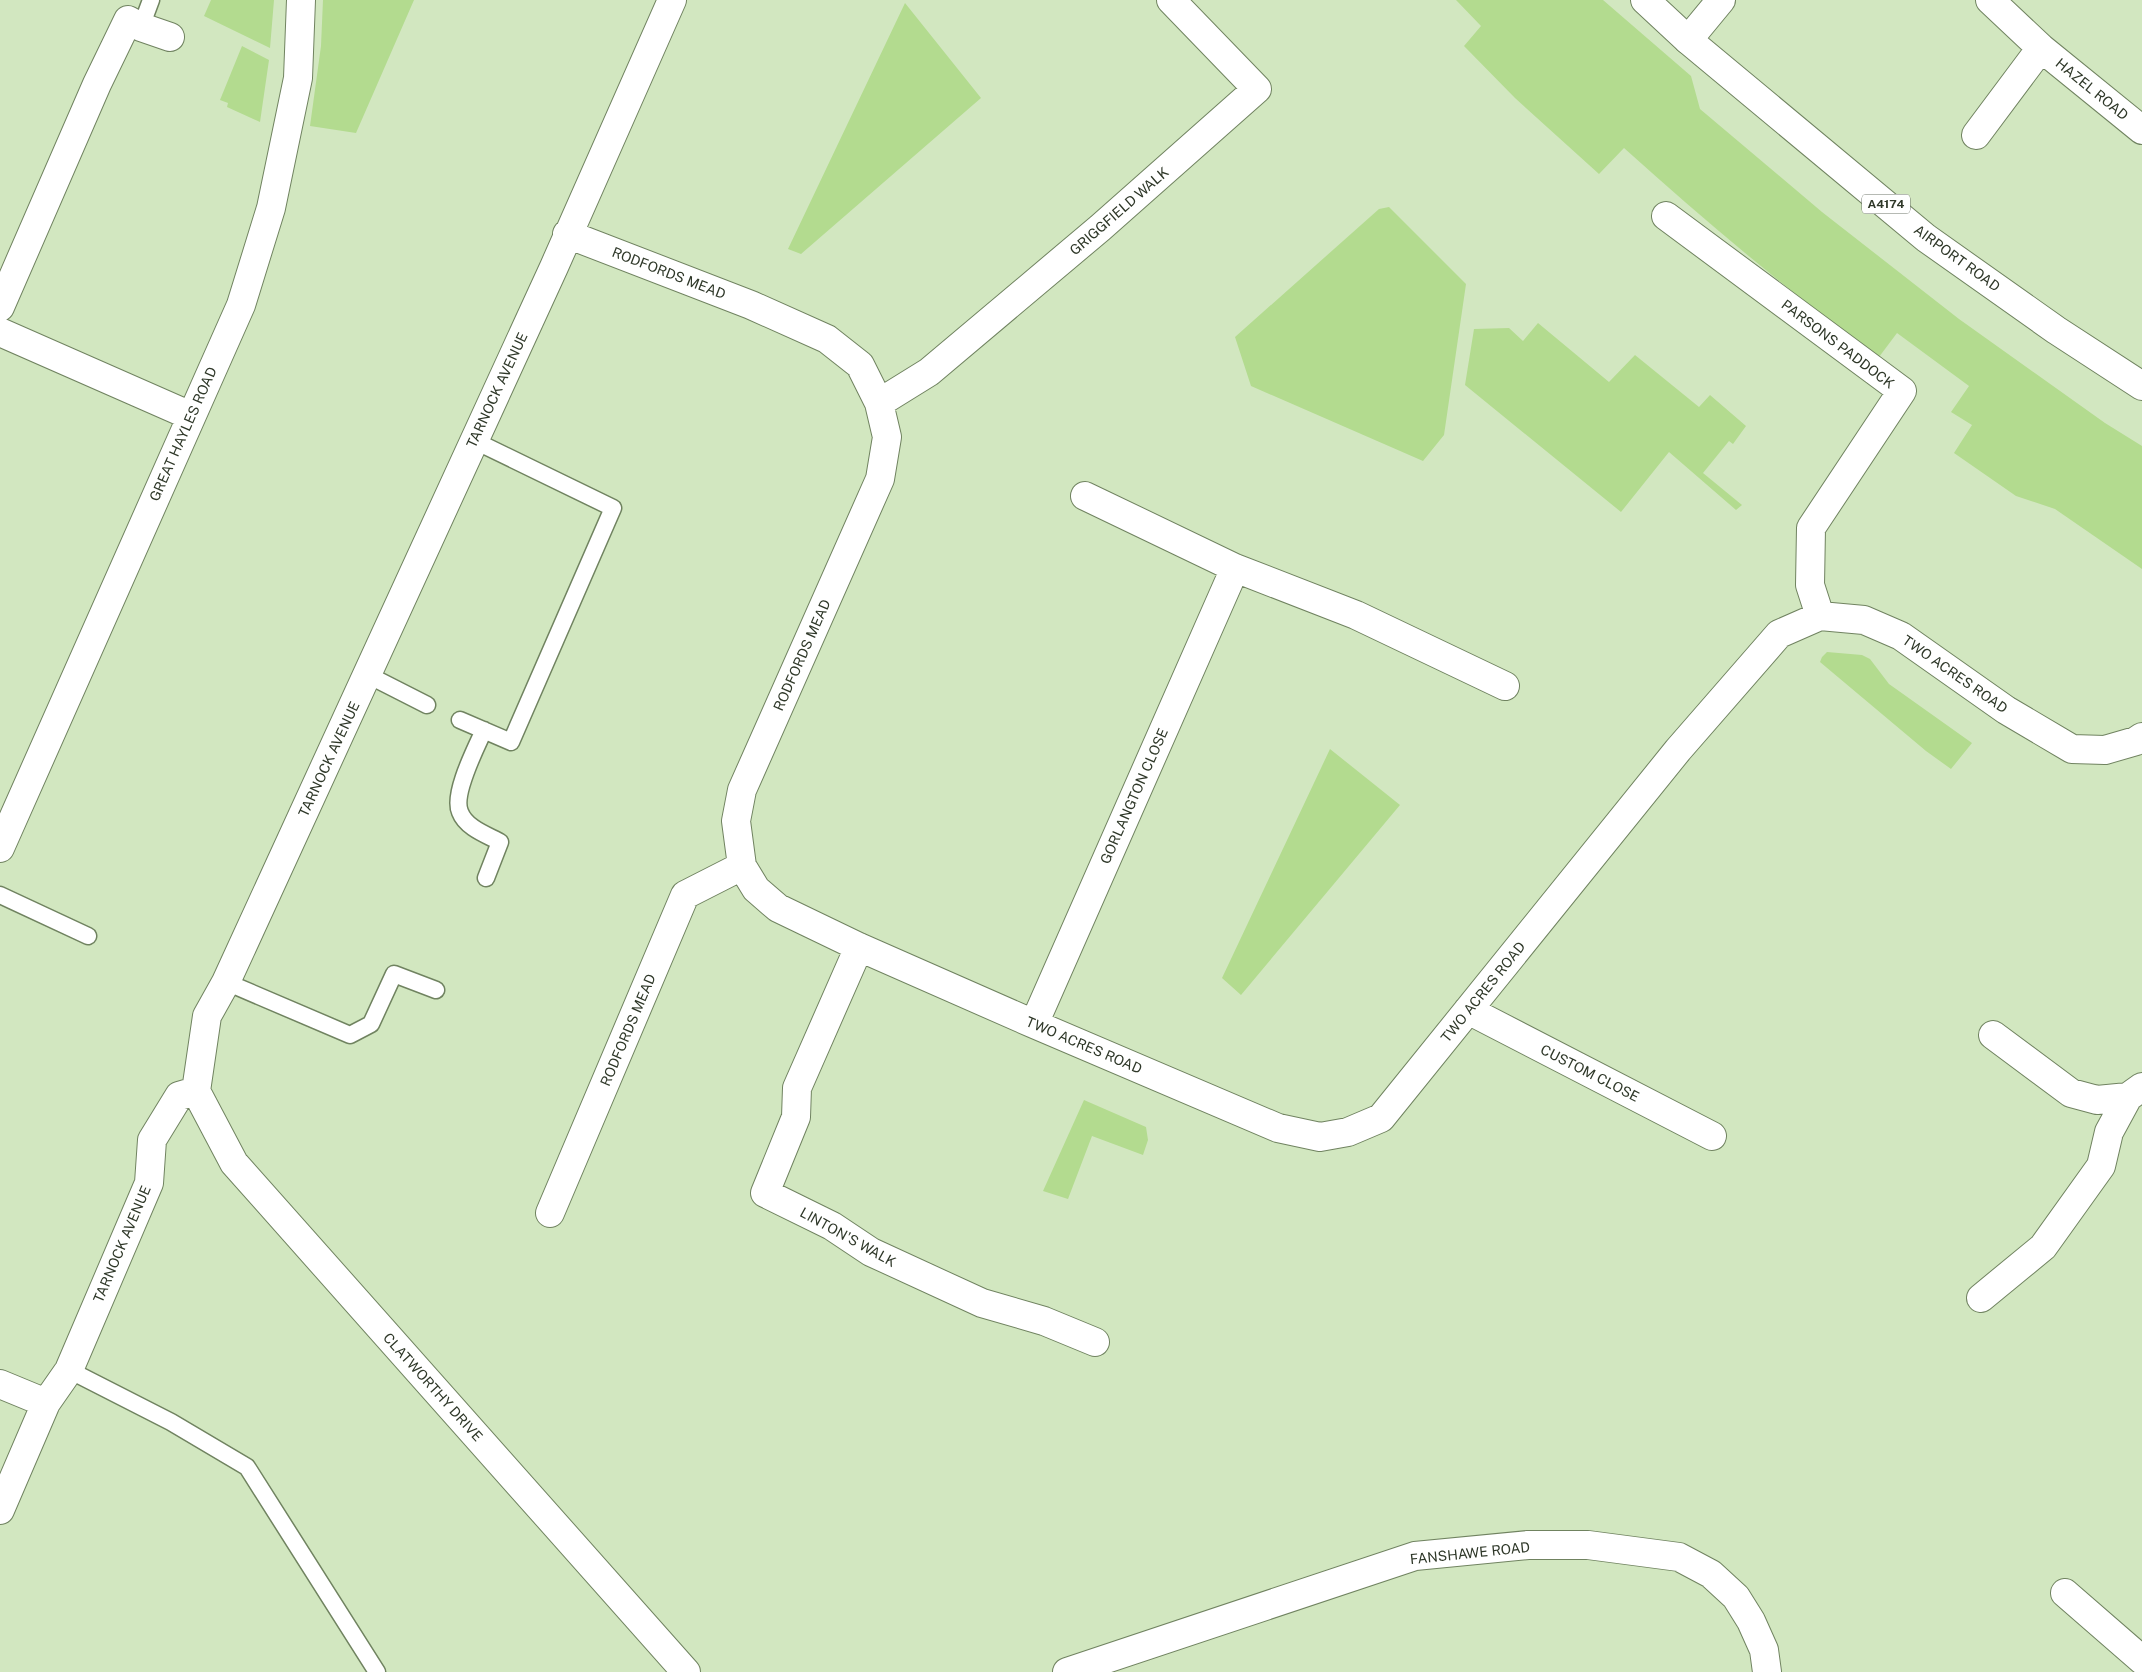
<svg xmlns="http://www.w3.org/2000/svg" width="2142" height="1672" viewBox="0 0 2142 1672" font-family="'Public Sans',sans-serif">
	<rect width="100%" height="100%" fill="#d2e7c0"/>
	<path fill="#b3db8f" d="M211,0H274L270,48L204,16Z
		M323,0H414L356,133L310,126L321,46Z
		M1456,0H1603L1691,76L1700,109L1822,212L1959,319L2105,423L2142,446V569L2055,509L2016,496L1954,453L1972,425L1951,412L1969,386L1897,333L1879,357C1789,292 1706,222 1624,148L1599,174L1515,98L1464,46L1481,26Z
		M905,3L981,98L801,254L788,249Z
		M242,46L269,60L260,122L227,107L228,103L220,100Z
		M1389,207L1466,284L1444,435L1423,461L1251,386L1235,337L1379,209Z
		M1538,323L1609,382L1635,355L1699,407L1710,395L1746,426L1733,444L1729,441L1703,473L1742,505L1736,510L1669,452L1621,512L1465,385L1474,329L1509,328L1523,341Z
		M1827,652L1862,655L1870,659L1889,684L1972,743L1951,769L1926,751L1820,662L1822,657Z
		M1330,749L1400,805L1241,995L1222,978Z
		M1084,1100L1146,1127L1148,1140L1143,1155L1092,1136L1068,1199L1043,1191Z"/>
	<g fill="none" stroke-linecap="round" stroke-linejoin="round">
		<g stroke="#708360" stroke-width="19">
			<path id="service" d="M141,27L151,0
				M368,675L427,705
				M460,720L511,742L613,508L473,440
				M484,730C476,748 452,794 460,812C466,828 487,835 500,842L486,878
				M0,895L88,936
				M226,982L350,1035L371,1024L394,974L436,990
				M69,1370L171,1422L247,1467L377,1672"/>
		</g>
		<g stroke="#708360" stroke-width="30">
			<path id="minor" d="M1990,0L2041,48L2142,130
				M1688,40L1721,0
				M1976,135L2041,48
				M1666,216L1902,391L1811,528L1810,585L1820,616
				M0,307L97,84L128,20L141,27L170,37
				M0,332L191,416
				M879,403L929,372L1100,228L1257,89L1171,0
				M1085,496L1235,568L1356,615L1505,686
				M0,848L241,305L271,208L298,78L301,0
				M742,866L756,889L778,908L859,947L1034,1024L1278,1128L1320,1137L1348,1132L1381,1118L1678,750L1779,634L1820,616L1864,620L1901,636L2006,710L2072,749L2105,750L2136,741L2142,737
				M859,947L797,1088L796,1117L765,1193L832,1226L871,1252L982,1303L1044,1321L1095,1342
				M1468,1010L1712,1136
				M1034,1024L1235,568
				M1993,1035L2071,1093L2097,1100L2128,1097
				M196,1091L207,1016L226,982L554,267L672,0
				M196,1091L234,1163L686,1672
				M550,1213L685,895L742,866L736,821L742,790L880,479L887,437L879,403L860,365L827,339L751,305L567,234
				M1981,1298L2043,1247L2101,1166L2109,1132L2128,1097L2142,1087
				M0,1384L46,1403
				M0,1510L46,1403L69,1370L149,1183L152,1140L179,1096L196,1091
				M2065,1593L2142,1660
				M1067,1672L1415,1556L1528,1545H1588L1679,1557L1711,1574L1736,1597L1751,1621L1764,1650L1767,1672"/>
		</g>
		<g stroke="#708360" stroke-width="30">
			<path id="trunk" d="M1645,0L1688,40L1926,238L2056,330L2142,386"/>
		</g>
		<use href="#service" stroke="#fff" stroke-width="16"/>
		<use href="#minor" stroke="#fff" stroke-width="28"/>
		<use href="#trunk" stroke="#fff" stroke-width="28"/>
	</g>
	<g text-anchor="middle" stroke-width="4" stroke-linejoin="round" paint-order="stroke">
		<rect fill="#fff" stroke="#6d7469" stroke-width="1" x="1862" y="194.5" width="48" height="19" rx="4"/>
		<g font-size="12" font-weight="bold" fill="#2f3829">
			<text x="1886" y="208">A4174</text>
		</g>
		<g font-size="14" fill="#2f3829" stroke="#fff">
			<text transform="translate(2092 89) rotate(39)" y="5">HAZEL ROAD</text>
			<text transform="translate(1119 211) rotate(-41)" y="5">GRIGGFIELD WALK</text>
			<text transform="translate(1957 258) rotate(36)" y="5">AIRPORT ROAD</text>
			<text transform="translate(669 273) rotate(21)" y="5">RODFORDS MEAD</text>
			<text transform="translate(1838 344) rotate(37)" y="5">PARSONS PADDOCK</text>
			<text transform="translate(497 390) rotate(-65)" y="5">TARNOCK AVENUE</text>
			<text transform="translate(183 434) rotate(-66)" y="5">GREAT HAYLES ROAD</text>
			<text transform="translate(802 655) rotate(-66)" y="5">RODFORDS MEAD</text>
			<text transform="translate(1955 674) rotate(35)" y="5">TWO ACRES ROAD</text>
			<text transform="translate(329 759) rotate(-65)" y="5">TARNOCK AVENUE</text>
			<text transform="translate(1134 796) rotate(-66)" y="5">GORLANGTON CLOSE</text>
			<text transform="translate(1483 992) rotate(-51)" y="5">TWO ACRES ROAD</text>
			<text transform="translate(628 1030) rotate(-67)" y="5">RODFORDS MEAD</text>
			<text transform="translate(1084 1045) rotate(23)" y="5">TWO ACRES ROAD</text>
			<text transform="translate(1590 1073) rotate(27)" y="5">CUSTOM CLOSE</text>
			<text transform="translate(848 1237) rotate(29)" y="5">LINTON'S WALK</text>
			<text transform="translate(122 1244) rotate(-67)" y="5">TARNOCK AVENUE</text>
			<text transform="translate(433 1387) rotate(48)" y="5">CLATWORTHY DRIVE</text>
			<text transform="translate(1470 1553) rotate(-6)" y="5">FANSHAWE ROAD</text>
		</g>
	</g>
</svg>
